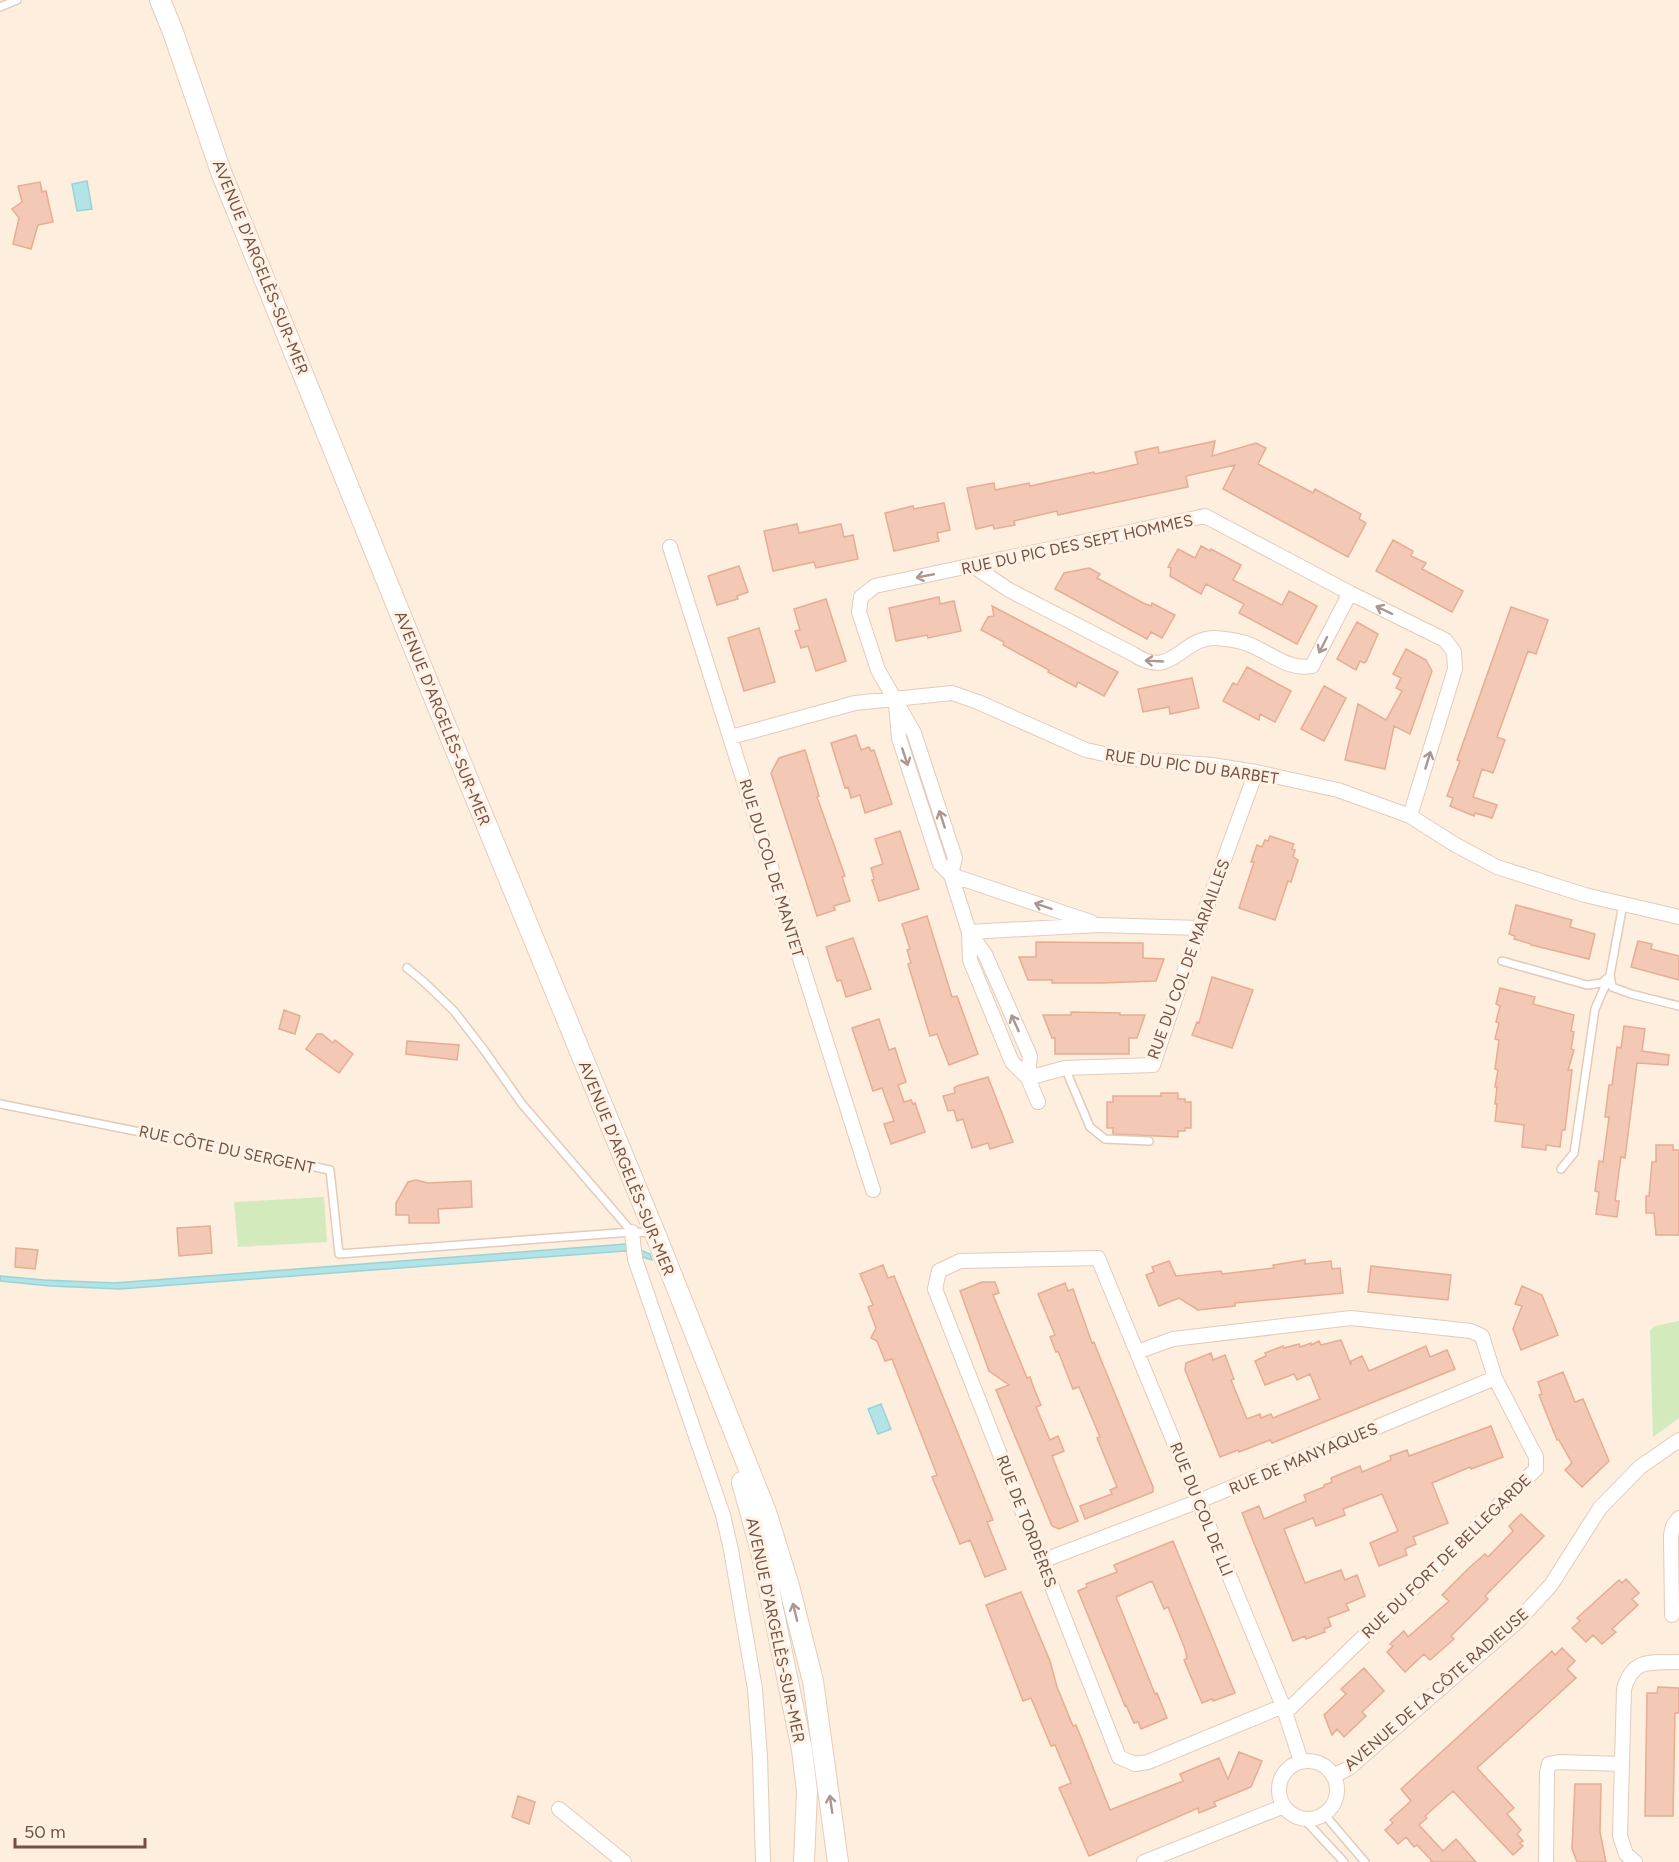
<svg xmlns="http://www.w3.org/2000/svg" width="1679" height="1862" viewBox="0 0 1679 1862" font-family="Figtree,sans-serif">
	<rect width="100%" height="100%" fill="#fdeedd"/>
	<path fill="#d2eabc" d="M324,1197L327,1242L238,1247L234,1202Z
		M1679,1321V1418L1653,1437L1650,1330L1655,1326Z"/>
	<path fill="#b2e3e6" stroke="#98d3d8" stroke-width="1.5" d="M87,181L92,209L77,211L72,184Z
		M626,1244L650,1254L652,1260L625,1251L120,1289L50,1286L0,1281V1276L44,1280L114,1283Z
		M881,1404L891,1429L878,1434L868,1409Z"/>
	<path fill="#f3c8b4" stroke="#e6ad94" stroke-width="1.5" d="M40,182L42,192L46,191L53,222L38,225L31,249L13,244L19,218L12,209L22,202L18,186Z
		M1215,441L1212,456L1256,443L1266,448L1258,464L1313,493L1315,489L1361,514L1359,519L1366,523L1348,557L1223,489L1235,465L1186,476L1188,487L1058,515L1057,511L1014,521L1015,525L994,529L993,525L976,529L967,488L994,483L995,490L1029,483L1030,486L1094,472L1095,474L1138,464L1135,452L1158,447L1159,453Z
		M944,503L950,530L937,533L939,541L894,551L885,513L913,506L914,509Z
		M797,524L799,533L841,524L844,537L853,535L858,559L816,568L814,562L773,571L764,531Z
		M1393,540L1413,551L1411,556L1426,563L1422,569L1463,591L1452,612L1376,571Z
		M1201,546L1210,551L1211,549L1241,565L1233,580L1282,605L1289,591L1317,606L1297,644L1239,613L1244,604L1206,584L1201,594L1170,576L1171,568L1168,567L1178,549L1195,558Z
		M739,566L748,592L737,596L738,599L717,605L708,576Z
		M1089,568L1100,574L1097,578L1143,603L1151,606L1152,603L1175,615L1162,638L1151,632L1147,639L1055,589L1064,573Z
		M939,597L940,604L954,601L961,631L928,638L927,635L896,641L889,608Z
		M826,599L846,661L816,671L808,646L801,648L795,631L800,630L794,609Z
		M992,606L1118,672L1104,696L1078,682L1076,687L1048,672L1049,670L1003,645L1004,642L981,630L988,617L994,616Z
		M1511,607L1548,620L1536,654L1528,651L1497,737L1505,740L1493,773L1482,769L1473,797L1497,805L1492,818L1475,813L1474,816L1450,806L1453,798L1447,796L1460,761L1457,760Z
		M1357,622L1378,634L1366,662L1364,663L1360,661L1356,670L1337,659Z
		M759,628L775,682L744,691L728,638Z
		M1406,649L1426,660L1432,671L1410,734L1394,726L1385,769L1345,760L1358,704L1386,720L1402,691L1396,688L1401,678L1393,674Z
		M1247,667L1291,691L1275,722L1260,714L1259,720L1223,701L1233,683L1237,685Z
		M1192,678L1199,708L1170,714L1169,707L1143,712L1138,689Z
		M1324,686L1346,698L1324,741L1301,729Z
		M856,735L861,750L869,747L871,751L874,750L892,804L865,813L860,795L851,798L848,787L845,788L831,743Z
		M805,750L819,796L817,797L845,876L842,877L850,901L834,906L835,910L817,916L771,773L779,758Z
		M900,831L919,889L879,901L872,880L874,879L871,868L883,864L875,839Z
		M1270,836L1294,844L1292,849L1295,850L1293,857L1298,860L1291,882L1288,881L1275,920L1239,908L1254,862H1251L1257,845L1262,847L1265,840L1268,841Z
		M1516,905L1572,920L1570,927L1595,934L1589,959L1531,945V944L1514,939L1515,936L1509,934Z
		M927,916L952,997L957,996L978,1054L949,1065L937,1034L930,1036L908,964L911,963L907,950L910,949L902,924Z
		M853,938L871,989L846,997L841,980L837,981L826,947Z
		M1638,941L1652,944L1651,949L1679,956V980L1631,967Z
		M1036,942L1143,943V958L1164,959L1156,981L1101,983H1052V980H1028L1019,957H1036Z
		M1212,977L1253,990L1232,1048L1192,1035L1197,1022L1199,1023Z
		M1500,988L1535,997L1533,1004L1574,1015L1571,1031L1574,1032L1571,1049L1574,1050L1568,1070H1572L1565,1130H1562L1560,1147L1546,1145V1150L1522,1147L1524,1125L1495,1121L1497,1104H1495L1497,1087H1495L1498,1070L1495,1069L1499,1040L1495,1039L1499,1023L1496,1022L1500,1006L1496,1004Z
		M284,1010L300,1016L295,1034L279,1029Z
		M1071,1012L1120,1013V1015H1145L1137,1038H1129V1054H1055V1038H1052L1043,1015H1071Z
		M879,1019L889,1050L895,1048L906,1082L898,1085L904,1102L911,1100L913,1104L915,1103L925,1132L891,1144L884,1124L894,1121L882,1088L873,1091L852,1028Z
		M1624,1026L1645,1029L1642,1051L1669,1055L1668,1065L1637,1063L1625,1158L1621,1157L1615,1201H1619L1617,1217L1596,1214L1599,1192L1595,1191L1599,1161L1603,1162L1609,1117H1605L1609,1085H1612L1617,1047L1621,1048Z
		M317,1034H322L333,1043L335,1040L353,1054L339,1073L306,1049Z
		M407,1041L459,1045L457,1060L406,1054Z
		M988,1077L1013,1142L990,1149L988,1143L972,1148L963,1119L957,1121L954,1110L948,1111L943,1096L955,1093L954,1088L957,1086Z
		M1161,1093H1178V1099H1185V1102H1191V1128H1185V1131H1178V1137L1113,1134V1128H1107V1102H1113V1096H1161Z
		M1656,1145H1673V1150H1679V1235H1656L1654,1213H1646V1196H1649L1652,1162H1656Z
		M416,1180L428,1183L471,1181L472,1207L438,1209L439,1223H409V1215H396V1203L408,1182Z
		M210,1226L212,1253L179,1256L177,1228Z
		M16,1248L38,1250L35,1269L15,1267Z
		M1305,1260V1264L1331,1261L1332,1269L1340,1268L1343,1293L1235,1303V1306L1198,1310L1179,1298L1159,1306L1146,1275L1154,1272L1152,1267L1169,1261L1176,1276L1221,1271L1222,1274L1274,1268L1273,1265Z
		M883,1265L888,1278L894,1276L993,1520L987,1522L1006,1569L985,1577L970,1540L960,1544L932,1477L937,1475L892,1359L885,1361L877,1341L871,1338L876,1328L868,1307L873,1305L860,1274Z
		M1371,1266L1451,1275L1448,1300L1368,1292Z
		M982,1282H995L999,1293L993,1295L1027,1378L1030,1377L1035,1391L1041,1405L1036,1407L1050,1440L1058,1436L1064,1451L1052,1456L1078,1521L1059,1529L1052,1526L996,1390L1009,1385L989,1371L960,1291Z
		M1065,1283L1068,1291L1073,1289L1092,1343L1094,1342L1097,1350L1153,1487V1492L1085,1519L1080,1506L1112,1494L1110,1490L1117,1487L1097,1438L1100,1437L1079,1387L1073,1389L1058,1351L1056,1352L1050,1337L1055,1335L1038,1294Z
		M1522,1286L1542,1295L1558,1335L1521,1350L1513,1329L1522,1306L1515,1304Z
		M1341,1340L1351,1365V1361L1362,1356L1369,1371L1426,1346L1430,1357L1447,1350L1455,1369L1272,1443L1270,1440L1239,1452L1238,1450L1220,1457L1185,1370L1186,1363L1211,1353L1213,1360L1225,1355L1234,1379L1231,1380L1247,1419L1260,1414L1261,1418L1271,1414L1273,1418L1320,1399L1310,1374L1297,1380L1294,1374L1265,1385L1255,1361L1266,1356L1265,1353L1283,1346L1284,1348L1299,1344L1300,1347L1311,1343V1345L1319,1341L1321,1345Z
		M1563,1372L1575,1402L1583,1399L1609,1461L1582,1487L1565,1470L1572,1463L1559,1440H1557L1539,1395L1542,1394L1538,1382Z
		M1491,1426L1503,1457L1471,1469L1470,1467L1432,1483L1448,1523L1413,1537L1416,1544L1405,1549L1407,1555L1379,1566L1370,1543L1398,1531L1382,1494L1343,1509L1345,1515L1316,1526L1313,1518L1284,1529L1305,1583L1341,1570L1345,1580L1357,1575L1365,1596L1346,1604L1349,1610L1328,1618L1331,1626L1324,1629L1325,1632L1306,1639L1305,1636L1293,1641L1242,1513L1259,1506L1264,1519L1306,1501L1304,1495L1324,1487V1485L1332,1482L1331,1478L1360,1466L1362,1472L1391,1460L1390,1456L1407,1450L1409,1456Z
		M1521,1514L1544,1536L1485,1596L1488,1599L1451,1636L1454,1639L1430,1660L1424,1654L1405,1672L1387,1652L1393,1646L1390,1644L1404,1631L1408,1637L1449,1601L1442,1595L1470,1567L1485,1554L1488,1557L1513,1531L1509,1526Z
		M1173,1541L1235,1693L1213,1701L1212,1699L1202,1703L1184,1660L1187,1658L1185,1649L1168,1607L1164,1609L1152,1581L1116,1597L1155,1694L1157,1693L1167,1718L1141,1729L1138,1722L1134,1723L1126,1705L1125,1706L1078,1591L1087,1587L1086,1584L1117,1572L1114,1565Z
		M1626,1579L1639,1593L1632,1599L1638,1605L1612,1629L1616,1632L1602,1644L1593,1635L1586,1642L1572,1628L1580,1621L1577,1618L1619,1580L1622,1583Z
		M1021,1592L1050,1661L1057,1687L1073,1726L1076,1725L1110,1810L1183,1781L1180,1774L1219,1758L1228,1779L1239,1752L1262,1761L1251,1787L1214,1802L1216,1806L1199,1813L1198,1808L1089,1856L1059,1788L1071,1783L1055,1745L1051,1746L1031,1698L1023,1701L986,1605Z
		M1562,1648L1575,1661L1567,1669L1576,1678L1477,1768L1514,1808L1507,1814L1521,1830L1517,1834L1523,1841L1520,1843L1523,1846L1513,1855L1453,1791L1425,1816L1427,1818L1419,1825L1443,1851L1456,1839L1476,1862H1430L1432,1861L1417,1845L1414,1847L1406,1837L1398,1844L1385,1830L1393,1823L1390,1820L1411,1801L1401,1789L1552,1651L1555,1655Z
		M1364,1668L1384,1691L1362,1712L1366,1716L1344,1737L1337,1729L1332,1735L1324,1715L1346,1694L1341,1689Z
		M1658,1687L1679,1688V1713H1675L1673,1816H1645L1647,1693H1657Z
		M1575,1784H1601L1600,1832L1606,1862H1577L1572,1849Z
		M518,1796L535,1802L529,1824L512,1817Z"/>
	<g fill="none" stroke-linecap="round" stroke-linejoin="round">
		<g stroke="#e3cbbc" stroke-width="10">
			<path id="lane" d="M0,7L17,0
				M1623,904L1610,975L1612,987L1631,994L1679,1006
				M1502,961L1587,985L1602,983L1606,979
				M407,968L424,982L454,1011L484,1050L522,1104L632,1232L652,1233
				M1065,1068L1090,1127L1105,1139L1149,1141
				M0,1104L330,1170L339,1254L632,1232
				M1561,1169L1574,1153L1595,1009L1610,975
				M1324,1814L1365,1862
				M1303,1818L1344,1862"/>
		</g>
		<g stroke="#e3cbbc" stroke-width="16">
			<path id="street" d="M670,547L873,1190
				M973,566L1009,590L1133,654C1173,681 1180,637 1216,638C1226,639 1239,640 1248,644C1269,652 1289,671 1312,666L1350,593
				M896,704L899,738L940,864L951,875L969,932L970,960L1012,1062L1028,1078L1038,1102
				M731,737L855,703L952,693L978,702L1086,750L1122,758L1212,765L1256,772L1338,790L1410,816L1454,844L1497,867L1585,895L1679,917
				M951,875L955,858L914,733L878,670L859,612L861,597L875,586L1205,516L1350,593L1445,640L1454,652L1455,669L1410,816
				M951,875L1091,922
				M969,932L1099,925L1199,928
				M969,932L985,954L1030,1056L1028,1078
				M1028,1078L1065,1068L1153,1065L1199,928L1256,772
				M632,1232L635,1259L723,1515L731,1550L755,1689L760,1757L763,1862
				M1137,1352L1173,1339L1351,1318L1471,1331L1482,1336L1495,1378L1536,1457V1469L1285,1713
				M1042,1561L1199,1501L1495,1378
				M1672,1615L1671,1535L1673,1526L1679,1518
				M1283,1706L1148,1762L1135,1764L1119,1757L935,1289L939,1271L960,1261L1098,1258L1283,1706L1301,1761
				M1279 1790a29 29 0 1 1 58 0a29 29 0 1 1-58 0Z
				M1333,1776L1349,1768L1517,1622L1551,1585L1600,1508L1640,1467L1679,1440
				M559,1809L624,1862
				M1144,1862L1284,1806
				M1546,1862L1547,1772L1549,1764L1559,1762L1622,1764
				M1635,1862L1626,1854L1620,1836L1624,1689C1633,1657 1651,1663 1679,1662"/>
		</g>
		<g stroke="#e8cbb9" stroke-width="22">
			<path id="secondary" d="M160,0L173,32L221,172L431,690L657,1238L766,1512L789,1586L813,1681L838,1862
				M742,1482L762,1555L802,1750L807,1791L804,1862"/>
		</g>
		<use href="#lane" stroke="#fff" stroke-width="7"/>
		<use href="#street" stroke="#fff" stroke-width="14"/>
		<use href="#secondary" stroke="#fff" stroke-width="20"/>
	</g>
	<defs><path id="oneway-shaft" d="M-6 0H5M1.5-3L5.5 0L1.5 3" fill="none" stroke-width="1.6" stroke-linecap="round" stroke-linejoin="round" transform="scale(1.5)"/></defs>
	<g stroke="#ab978f">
		<use href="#oneway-shaft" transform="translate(925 576) rotate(169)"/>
		<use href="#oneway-shaft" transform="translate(1384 610) rotate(-154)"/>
		<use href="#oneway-shaft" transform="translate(1323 645) rotate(117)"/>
		<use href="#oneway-shaft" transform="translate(1154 661) rotate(-177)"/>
		<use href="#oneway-shaft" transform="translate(905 757) rotate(72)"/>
		<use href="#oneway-shaft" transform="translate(1428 760) rotate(-73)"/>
		<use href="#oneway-shaft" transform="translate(942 819) rotate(-108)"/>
		<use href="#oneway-shaft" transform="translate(1043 906) rotate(-161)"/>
		<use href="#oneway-shaft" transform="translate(1015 1023) rotate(-114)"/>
		<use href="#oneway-shaft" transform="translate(795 1612) rotate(-104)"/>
		<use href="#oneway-shaft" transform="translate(831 1804) rotate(-98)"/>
	</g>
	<g text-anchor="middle" stroke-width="6" stroke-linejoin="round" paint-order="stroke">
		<g font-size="16" fill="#735245" stroke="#fff2e4">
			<text transform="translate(261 267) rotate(68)" y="6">AVENUE D'ARGELÈS-SUR-MER</text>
			<text transform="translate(1077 544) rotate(-12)" y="6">RUE DU PIC DES SEPT HOMMES</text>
			<text transform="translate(443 718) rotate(68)" y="6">AVENUE D'ARGELÈS-SUR-MER</text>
			<text transform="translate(1192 766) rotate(8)" y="6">RUE DU PIC DU BARBET</text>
			<text transform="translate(772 868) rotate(73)" y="6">RUE DU COL DE MANTET</text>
			<text transform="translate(1188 959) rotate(-70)" y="6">RUE DU COL DE MARIAILLES</text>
			<text transform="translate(227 1149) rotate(12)" y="6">RUE CÔTE DU SERGENT</text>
			<text transform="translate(627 1168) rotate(68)" y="6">AVENUE D'ARGELÈS-SUR-MER</text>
			<text transform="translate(1303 1458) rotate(-23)" y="6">RUE DE MANYAQUES</text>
			<text transform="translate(1202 1509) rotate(68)" y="6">RUE DU COL DE LLI</text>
			<text transform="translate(1027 1521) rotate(69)" y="6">RUE DE TORDÈRES</text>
			<text transform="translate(1446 1556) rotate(-44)" y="6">RUE DU FORT DE BELLEGARDE</text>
			<text transform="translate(776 1630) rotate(78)" y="6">AVENUE D'ARGELÈS-SUR-MER</text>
			<text transform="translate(1436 1689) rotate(-41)" y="6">AVENUE DE LA CÔTE RADIEUSE</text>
		</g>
	</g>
	<path d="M15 1838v9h130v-9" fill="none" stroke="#735245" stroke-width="3"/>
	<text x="24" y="1838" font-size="18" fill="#735245" stroke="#fff2e4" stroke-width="4.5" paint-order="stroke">50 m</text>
</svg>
